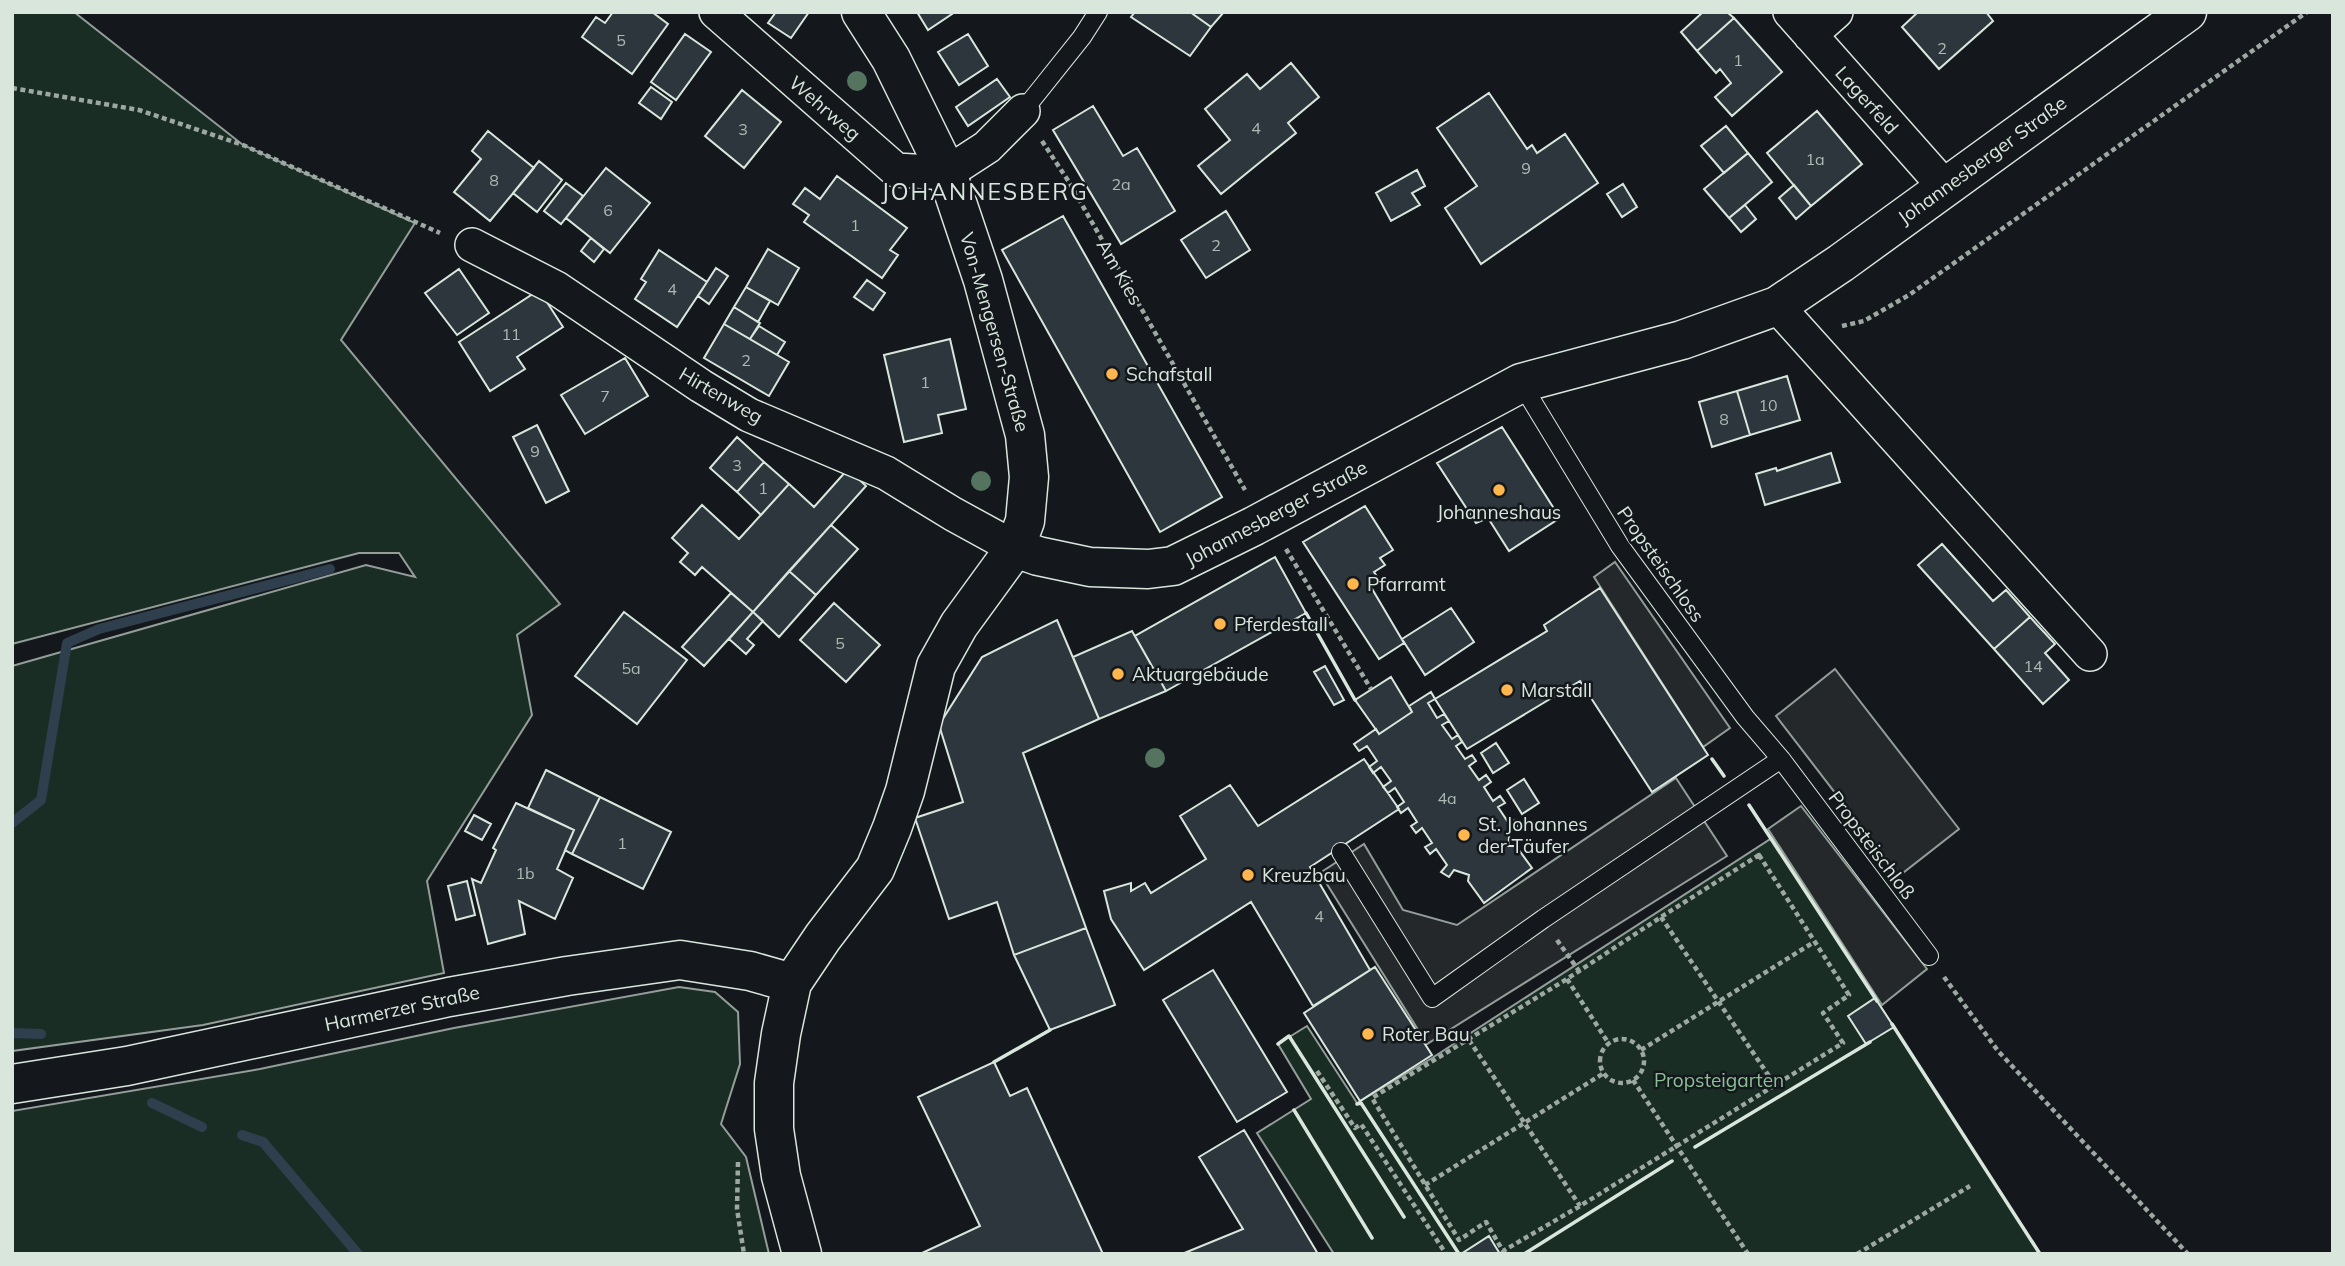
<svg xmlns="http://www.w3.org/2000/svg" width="2345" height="1266" viewBox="0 0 2345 1266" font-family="Mulish,sans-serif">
	<rect width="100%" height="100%" fill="#14181c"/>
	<path fill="#1a2d24" stroke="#939e99" stroke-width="2" d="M12,12H74L243,145L415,223L341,340L560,604L517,635L532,715L427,881L444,973L203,1025L12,1051V666L366,565L415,577L399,553H359L12,644Z
		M1772,838L2040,1254H1334L1257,1133L1311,1099L1278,1044L1307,1026L1357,1103L1432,1058Z
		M679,987L715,992L738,1012L740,1064L721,1124L746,1157L769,1254H12V1111L260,1069L454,1028Z"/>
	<path fill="#24282b" stroke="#939e99" stroke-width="2" d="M1615,562L1730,728L1703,747L1594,577Z
		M1835,669L1959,829L1899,876L1776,716Z
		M1676,778L1727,856L1427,1044L1320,873L1364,844L1403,910L1457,925Z
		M1801,806L1927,969L1882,1005L1768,829Z"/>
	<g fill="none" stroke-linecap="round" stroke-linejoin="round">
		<path stroke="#2f3f4d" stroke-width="10" d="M12,823L41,800L67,643L99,629L330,569
			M12,1033L41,1034
			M152,1103L202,1127
			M242,1135L263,1142L358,1254"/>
	</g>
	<path fill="#2c363c" stroke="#d8e6dc" stroke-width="2" d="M613,12H652L668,24L632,74L582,37L596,17L605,23Z
		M776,12H809L791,38L768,23Z
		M917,12H955L928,30Z
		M1135,12H1190L1211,27L1190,56L1131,17Z
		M1190,12H1224L1211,27Z
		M1703,12H1727L1734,18L1697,51L1681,32Z
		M1918,12H1986L1993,21L1939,69L1902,27Z
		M1734,18L1782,72L1732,116L1715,97L1731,83L1720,69L1716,73L1697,51Z
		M685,34L711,52L676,100L651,82Z
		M968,34L988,66L959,85L938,52Z
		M1291,63L1319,97L1288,123L1296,133L1221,194L1198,166L1230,140L1205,109L1247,74L1260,89Z
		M997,79L1010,97L968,126L956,107Z
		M651,87L672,102L661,119L639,103Z
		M742,90L781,122L744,168L705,136Z
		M1489,93L1527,149L1532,145L1537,153L1565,134L1598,183L1481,264L1445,208L1477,186L1437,128Z
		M1093,106L1123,156L1137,148L1175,211L1121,244L1053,130Z
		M1817,111L1862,164L1811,206L1767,153Z
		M1726,126L1748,153L1724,173L1701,146Z
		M488,131L534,168L490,221L454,192L481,159L472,151Z
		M1748,153L1772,182L1729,218L1704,189Z
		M539,161L562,180L537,212L513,193Z
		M606,168L650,203L610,253L566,218Z
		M1417,170L1425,186L1412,193L1420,205L1391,221L1376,193Z
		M837,176L907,228L890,250L898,255L882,278L804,222L809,215L793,204L805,188L820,199Z
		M566,183L583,196L561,224L544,211Z
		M1623,184L1637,207L1622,217L1607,194Z
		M1794,185L1811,206L1796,219L1779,198Z
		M1745,205L1756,219L1741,232L1729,218Z
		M1226,211L1250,250L1206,278L1181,240Z
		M1063,216L1222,497L1160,532L1002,250Z
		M591,238L604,249L594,262L581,251Z
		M768,249L799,268L778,305L746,287Z
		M659,250L707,282L677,327L635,299L646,282L641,279Z
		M716,268L728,276L709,304L698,296Z
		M459,269L489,313L457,335L425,293Z
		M867,280L885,293L873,310L854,297Z
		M746,287L770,301L758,322L734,307Z
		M539,290L563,327L517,357L525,369L490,391L459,342Z
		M734,307L760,323L750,339L724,324Z
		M724,324L789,362L769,396L704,358Z
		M759,326L785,342L777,355L750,339Z
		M950,339L966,409L938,415L942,433L904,442L884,355Z
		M625,358L648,396L585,434L561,395Z
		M1787,376L1800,420L1750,435L1737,391Z
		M1737,391L1750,435L1712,447L1699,402Z
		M537,425L569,491L546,503L513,437Z
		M1502,427L1560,518L1509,551L1488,518L1476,523L1437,463Z
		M737,437L764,462L737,492L710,468Z
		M1831,453L1840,482L1765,505L1756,474L1776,468L1777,471Z
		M764,462L789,484L761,515L737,492Z
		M848,469L866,486L753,612L702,567L695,575L680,562L688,553L672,538L702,505L739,539L789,484L814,507Z
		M1365,506L1393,550L1380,558L1385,565L1374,572L1380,581L1371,587L1404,643L1379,659L1303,542Z
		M831,525L858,549L816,595L789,571Z
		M1942,544L1993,601L2006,590L2030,617L1994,649L1918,565Z
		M1275,557L1306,613L1166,691L1135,636Z
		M789,571L816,595L779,637L753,612Z
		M1600,588L1708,755L1652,792L1580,681L1467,749L1435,699L1547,631L1544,625Z
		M731,593L753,612L704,666L682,647Z
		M834,603L880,645L846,682L800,640Z
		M1451,608L1474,642L1425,675L1402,639Z
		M624,612L687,660L637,724L575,676Z
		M753,612L763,621L747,639L754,645L746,654L729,639Z
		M2030,617L2055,644L2045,653L2069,680L2043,704L1994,649Z
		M1057,620L1099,719L1023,753L1086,928L1014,955L997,902L949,919L915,818L963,802L939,725L982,657Z
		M1132,631L1166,691L1099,719L1073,657Z
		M1325,666L1344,700L1334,705L1314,672Z
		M1391,677L1412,712L1379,734L1355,700Z
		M1431,692L1435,699L1428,703L1437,718L1444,714L1449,721L1442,725L1452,739L1458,735L1462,742L1456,746L1465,759L1472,755L1476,761L1469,766L1479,780L1486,775L1491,782L1484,787L1493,801L1500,796L1505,803L1498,807L1508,822L1516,820L1518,828L1510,830L1508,846H1516L1532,868L1484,903L1468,881L1469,875L1454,870L1449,877L1441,872L1447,865L1436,849L1430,854L1425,847L1432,843L1422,828L1416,833L1411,826L1417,822L1408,808L1401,813L1397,807L1404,802L1395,788L1388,793L1383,787L1391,781L1381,767L1373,773L1369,767L1377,761L1367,746L1359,751L1354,744L1376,729L1379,734L1412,712L1409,706Z
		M1496,743L1509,763L1493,773L1481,753Z
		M1364,759L1399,809L1310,867L1370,970L1313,1006L1251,902L1144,970L1111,919L1104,891L1131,883V891L1145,883L1151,893L1206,859L1180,816L1230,785L1258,826Z
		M546,770L600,797L572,854L565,850L574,830L528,808Z
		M1524,779L1539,803L1522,814L1507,790Z
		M600,797L671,832L643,889L572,854Z
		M516,803L574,830L557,869L573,878L555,919L519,901L525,934L488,944L472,879L481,883L496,850L493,848Z
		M474,815L491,824L482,840L465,831Z
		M467,881L475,915L456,920L448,886Z
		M1086,928L1115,1005L1050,1030L1014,955Z
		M1375,967L1432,1055L1360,1101L1304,1013Z
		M1213,970L1287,1092L1237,1122L1163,1000Z
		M1875,998L1894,1027L1866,1044L1848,1016Z
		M994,1062L1010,1096L1027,1088L1103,1254H920L980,1226L918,1097Z
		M1244,1130L1318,1254H1182L1243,1229L1199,1157Z
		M1489,1236L1500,1254H1461Z"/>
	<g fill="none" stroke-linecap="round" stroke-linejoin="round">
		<g stroke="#d8e6dc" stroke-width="20">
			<path id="lane" d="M1023,111L1082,37L1098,12
				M1521,383L1620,546L1745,717L1781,759L1929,956
				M1341,852L1432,998L1543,919L1781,759"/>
		</g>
		<g stroke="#d8e6dc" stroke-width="36">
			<path id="street" d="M716,12L896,170L947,173L987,147L1023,111
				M1790,12L1945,187
				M1810,35L1836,12
				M472,245L556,288L701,386L749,415L886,473L953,514L1015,548
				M1777,306L2090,654"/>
		</g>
		<g stroke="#d8e6dc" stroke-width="41">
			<path id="secondary" d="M1015,548L1038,556L1090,567L1148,569L1173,566L1254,526L1521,383L1682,340L1777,306L1841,263L2187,12
				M12,1084L127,1066L449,997L567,976L680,960L750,971L792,983
				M802,1254L781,1176L774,1129V1083L781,1034L792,983L823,937L875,869L892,828L905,791L936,666L959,625L1015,548L1025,521L1029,477L1025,435L983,280L947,173L891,59L861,12"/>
		</g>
		<path stroke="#9da8a2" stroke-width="4.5" stroke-dasharray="5 3.5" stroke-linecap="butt" d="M12,88L139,110L243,145L440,233
			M1042,141L1069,182L1245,490
			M1842,326L1864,321L1909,295L2307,12
			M1286,549L1371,689
			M1759,855L1849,995L1823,1013L1843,1043L1580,1206L1503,1251L1486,1222L1459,1240L1372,1098L1567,979L1661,917Z
			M1661,917L1775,1085
			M1557,940L1579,971
			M1944,977L1998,1051L2188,1254
			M1567,979L1609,1044
			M1600 1061a22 22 0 1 1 44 0a22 22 0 1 1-44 0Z
			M1469,1040L1580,1206
			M1641,1050L1814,942
			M1317,1071L1355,1128L1361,1124L1446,1254
			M1633,1080L1748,1254
			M738,1162L737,1209L744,1254
			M1425,1185L1604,1073
			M1857,1254L1970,1186"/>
		<use href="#lane" stroke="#14181c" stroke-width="18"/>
		<use href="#street" stroke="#14181c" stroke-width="33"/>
		<use href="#secondary" stroke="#14181c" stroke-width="38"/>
		<path stroke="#d8e6dc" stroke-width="3.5" d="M1306,613L1355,700
			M1712,759L1724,776
			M1749,805L1877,1001
			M1892,1024L2040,1254
			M1278,1044L1289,1036L1404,1217
			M994,1062L1050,1030
			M1357,1104L1361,1103L1459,1254
			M1294,1110L1372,1238
			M1695,1147L1870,1042
			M1524,1254L1672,1161"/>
	</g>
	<g fill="#55745f">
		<circle cx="857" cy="81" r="10"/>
		<circle cx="981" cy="481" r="10"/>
		<circle cx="1155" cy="758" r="10"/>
	</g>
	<g fill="#ffb74d" stroke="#14181c" stroke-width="2.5">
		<circle cx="1112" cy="374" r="7"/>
		<circle cx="1499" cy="490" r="7"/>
		<circle cx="1353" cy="584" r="7"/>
		<circle cx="1220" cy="624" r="7"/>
		<circle cx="1118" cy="674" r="7"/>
		<circle cx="1507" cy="690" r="7"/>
		<circle cx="1464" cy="835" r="7"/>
		<circle cx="1248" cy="875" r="7"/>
		<circle cx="1368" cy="1034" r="7"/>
	</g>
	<g text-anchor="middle" stroke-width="5" stroke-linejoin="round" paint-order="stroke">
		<g font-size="16" fill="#adbab4">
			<text x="621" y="46">5</text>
			<text x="1942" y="54">2</text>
			<text x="1738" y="66">1</text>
			<text x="1256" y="134">4</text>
			<text x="743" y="135">3</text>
			<text x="1815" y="165">1a</text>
			<text x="1526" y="174">9</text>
			<text x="494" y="186">8</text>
			<text x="1121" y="190">2a</text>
			<text x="608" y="216">6</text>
			<text x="855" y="231">1</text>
			<text x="1216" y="251">2</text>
			<text x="672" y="295">4</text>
			<text x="511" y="340">11</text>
			<text x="746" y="366">2</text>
			<text x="925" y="388">1</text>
			<text x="605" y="402">7</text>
			<text x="1768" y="411">10</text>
			<text x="1724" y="425">8</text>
			<text x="535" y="457">9</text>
			<text x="737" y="471">3</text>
			<text x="763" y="494">1</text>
			<text x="840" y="649">5</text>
			<text x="2033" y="672">14</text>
			<text x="631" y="674">5a</text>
			<text x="1447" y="804">4a</text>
			<text x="622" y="849">1</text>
			<text x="525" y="879">1b</text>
			<text x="1319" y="922">4</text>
		</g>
		<g font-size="19" fill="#d8e6dc" stroke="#14181c">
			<text transform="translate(1867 100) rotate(48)" y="7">Lagerfeld</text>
			<text transform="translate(825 108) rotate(41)" y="7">Wehrweg</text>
			<text transform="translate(1982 160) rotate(-36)" y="7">Johannesberger Straße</text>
			<text transform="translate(1120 272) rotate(60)" y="7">Am Kies</text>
			<text transform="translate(995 332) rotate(74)" y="7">Von-Mengersen-Straße</text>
			<text transform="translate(721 395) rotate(30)" y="7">Hirtenweg</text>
			<text transform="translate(1276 513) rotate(-28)" y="7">Johannesberger Straße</text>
			<text transform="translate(1661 564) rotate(55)" y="7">Propsteischloss</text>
			<text transform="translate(1872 845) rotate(53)" y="7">Propsteischloß</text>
			<text transform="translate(402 1008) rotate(-12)" y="7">Harmerzer Straße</text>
		</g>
		<g font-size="19" fill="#d8e6dc" stroke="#14181c" text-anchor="start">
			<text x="1126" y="381">Schafstall</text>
			<text x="1499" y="519" text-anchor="middle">Johanneshaus</text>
			<text x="1367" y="591">Pfarramt</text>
			<text x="1234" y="631">Pferdestall</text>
			<text x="1132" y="681">Aktuargebäude</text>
			<text x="1521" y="697">Marstall</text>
			<text x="1478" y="831">St. Johannes<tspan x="1478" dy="22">der Täufer</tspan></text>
			<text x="1262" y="882">Kreuzbau</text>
			<text x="1382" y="1041">Roter Bau</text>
		</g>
		<g font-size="19" fill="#8ac095" stroke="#14181c">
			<text x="1719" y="1087">Propsteigarten</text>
		</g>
		<g font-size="23" letter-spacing="2" fill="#d8e6dc" stroke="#14181c">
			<text x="985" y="200">JOHANNESBERG</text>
		</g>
	</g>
	<rect width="2345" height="1266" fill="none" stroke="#d8e6dc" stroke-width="28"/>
</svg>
